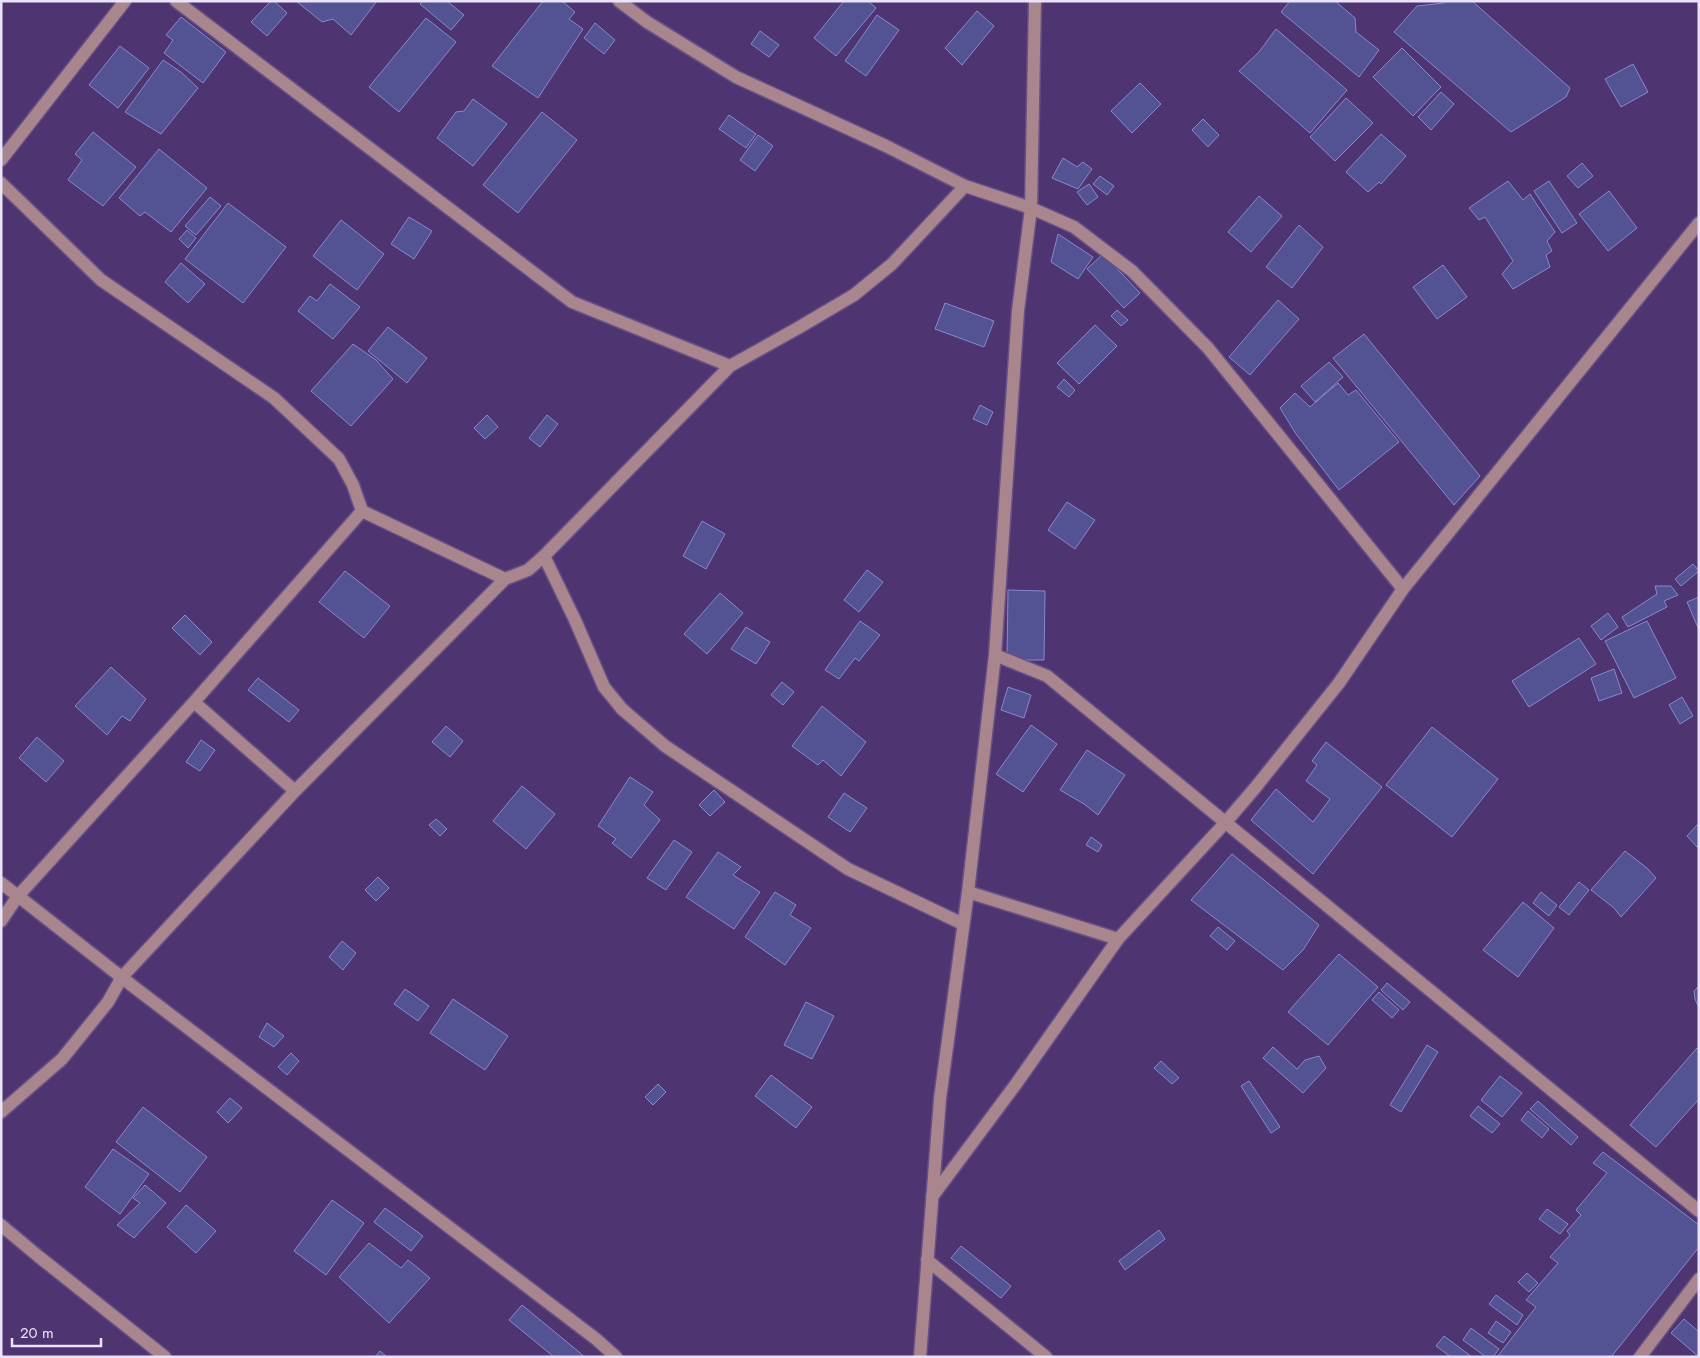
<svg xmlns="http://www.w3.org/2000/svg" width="1700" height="1358" viewBox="0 0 1700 1358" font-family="Jost,sans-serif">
	<rect width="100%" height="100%" fill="#4e3470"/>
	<path fill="#535292" stroke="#8889ce" d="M271,1H274L287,13L267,36L251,22Z
		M296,1H377L351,35L333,19L322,22Z
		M423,1H447L464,15L451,30L420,4Z
		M543,1H562L575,12L569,19L583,29L538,98L492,66Z
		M844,1H868L876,8L836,56L814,38Z
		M1290,1H1335L1355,18L1356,32L1379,50L1359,77L1281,12Z
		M1444,1H1472L1570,88L1566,97L1511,132L1394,32L1417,6L1444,3Z
		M977,11L994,26L962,65L945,48Z
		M877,15L899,30L866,76L845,61Z
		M181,17L226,52L203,83L164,53L173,40L166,35Z
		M426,18L456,42L399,112L369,87Z
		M595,23L615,40L604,54L584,38Z
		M1276,29L1347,90L1310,133L1239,71L1259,52Z
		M760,31L779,45L769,57L751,44Z
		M120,46L149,68L118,108L89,85Z
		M1402,48L1441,87L1413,116L1373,77Z
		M163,60L181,72L198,88L161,134L125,112Z
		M1633,64L1648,92L1621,107L1605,79Z
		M1140,83L1161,104L1132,133L1111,111Z
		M1441,92L1454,104L1431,130L1418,117Z
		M1346,98L1373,123L1335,161L1310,137Z
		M473,99L507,124L473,166L437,138L456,112L464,111Z
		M542,112L577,140L518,213L483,185Z
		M729,115L756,134L746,148L719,129Z
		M1203,119L1219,135L1208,147L1192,130Z
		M93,132L136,167L103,206L68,180L82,160L75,154Z
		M1381,134L1406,156L1381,184L1379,182L1368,192L1346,172Z
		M758,135L773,146L755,171L740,160Z
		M159,149L207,188L171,232L145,212L140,216L119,198Z
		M1063,158L1077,167L1083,162L1092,169L1078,189L1052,178Z
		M1582,163L1593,176L1578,188L1567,176Z
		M1100,176L1114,186L1107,195L1093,184Z
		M1508,181L1523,200L1530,194L1555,232L1547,241L1552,251L1546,255L1550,267L1513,289L1502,274L1513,261L1485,217L1479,220L1469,208Z
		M1549,181L1577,223L1562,233L1534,191Z
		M1089,184L1098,197L1087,205L1077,192Z
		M1609,191L1637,228L1608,251L1579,214Z
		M1259,196L1282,216L1251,252L1228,232Z
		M210,197L221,206L196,235L185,226Z
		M228,203L286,247L243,303L185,259Z
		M409,217L432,231L414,259L391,244Z
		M341,220L384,254L357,290L313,256Z
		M1299,225L1323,247L1292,288L1266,267Z
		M187,230L196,238L188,248L179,239Z
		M1058,234L1093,257L1078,279L1051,262Z
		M1103,254L1140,293L1124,308L1087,269Z
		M181,263L205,284L188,303L165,282Z
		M1443,265L1467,297L1437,319L1413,287Z
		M330,284L360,307L333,339L298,311L310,296L317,301Z
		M1278,300L1299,319L1250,375L1229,357Z
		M945,303L994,321L984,347L935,329Z
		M1117,310L1128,320L1121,326L1111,316Z
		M1095,325L1117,346L1079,384L1057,363Z
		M388,327L427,358L407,383L368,351Z
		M1364,334L1480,476L1454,505L1333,358Z
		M353,344L376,360L393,379L351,426L311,391Z
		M1329,362L1343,377L1315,402L1301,386Z
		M1064,379L1075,390L1069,397L1057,387Z
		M1338,383L1348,395L1356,390L1399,442L1339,490L1296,434L1280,408L1295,393L1310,407Z
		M980,405L993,412L987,425L973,419Z
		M487,415L498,427L485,439L474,428Z
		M547,415L558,424L540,447L529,438Z
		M1067,502L1095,520L1075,549L1048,530Z
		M702,521L725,534L706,569L683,556Z
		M1693,564L1699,571L1681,586L1675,579Z
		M867,570L883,582L859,612L844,600Z
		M345,571L390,606L364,638L319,602Z
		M1655,586H1671L1678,595L1664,601L1667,607L1628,627L1622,617L1657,594Z
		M1008,590L1045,591L1044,660H1007Z
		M720,593L743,613L707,654L684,634Z
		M1699,597V630L1687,602Z
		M1608,613L1618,627L1601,640L1591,626Z
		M185,615L212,642L200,655L172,628Z
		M860,621L880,635L859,661L855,658L839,679L825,670Z
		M1647,621L1676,678L1634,698L1605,641Z
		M746,627L770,642L756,664L731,649Z
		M1579,638L1596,664L1529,707L1512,681Z
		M111,667L146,699L130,721L122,716L107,735L75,706Z
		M1614,669L1622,693L1599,701L1591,678Z
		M258,678L299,710L289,722L248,690Z
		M782,682L794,692L783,705L771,695Z
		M1008,687L1031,695L1024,718L1001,710Z
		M1682,697L1693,716L1680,724L1669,705Z
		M822,706L866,742L841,776L823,760L818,765L792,746Z
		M1031,725L1057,744L1023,792L996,774Z
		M446,726L463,741L450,757L432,742Z
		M1432,727L1498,779L1452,837L1386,785Z
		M37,737L64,761L46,782L19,758Z
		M201,740L215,750L200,771L186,762Z
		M1326,742L1382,787L1313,874L1251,820L1276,789L1313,822L1330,799L1306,781L1317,765L1312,761Z
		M1087,750L1125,775L1098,815L1084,804L1060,790Z
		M630,777L653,792L644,805L660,820L631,858L612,843L616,839L598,826Z
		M522,786L555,814L526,849L493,821Z
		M714,790L725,802L710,816L699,805Z
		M844,793L867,808L850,832L828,817Z
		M436,819L447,829L440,836L429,825Z
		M1698,824L1699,825L1698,848L1687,836Z
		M1091,837L1102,845L1098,852L1086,845Z
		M674,840L692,852L666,890L647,878Z
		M1625,851L1647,868L1656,878L1621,917L1614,908L1591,890Z
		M718,852L741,867L733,875L760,892L734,929L686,897Z
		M1232,854L1319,925L1303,950L1283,970L1191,900Z
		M378,877L389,888L376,901L365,890Z
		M1579,882L1589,890L1569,915L1559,907Z
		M775,892L796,905L790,915L811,928L785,965L745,937Z
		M1541,892L1557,905L1549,916L1533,903Z
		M1523,902L1554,928L1518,977L1483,950Z
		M1218,927L1235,941L1227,950L1210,936Z
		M342,941L356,953L343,970L329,957Z
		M1339,954L1378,987L1328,1045L1288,1012Z
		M1387,983L1410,1002L1403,1010L1381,990Z
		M1699,986V1008L1695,999L1694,991Z
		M405,989L429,1006L418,1021L394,1004Z
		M1379,992L1399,1010L1392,1018L1372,1000Z
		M453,999L508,1036L485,1070L430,1033Z
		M806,1002L834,1016L812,1059L784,1045Z
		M267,1023L284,1036L274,1047L259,1037Z
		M1427,1045L1438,1052L1401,1112L1390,1105Z
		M1273,1047L1297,1069L1305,1060L1319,1056L1326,1068L1303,1093L1263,1058Z
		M1697,1048L1699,1049V1099L1656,1147L1630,1125Z
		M291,1053L299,1061L287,1075L278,1067Z
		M1161,1061L1179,1078L1172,1084L1154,1068Z
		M771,1075L812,1107L796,1128L755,1096Z
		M1500,1076L1522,1093L1502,1117L1481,1100Z
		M1249,1081L1280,1127L1271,1133L1241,1086Z
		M658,1084L666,1092L653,1105L645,1097Z
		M230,1098L242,1108L228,1123L217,1112Z
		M1538,1101L1578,1137L1571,1145L1530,1109Z
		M1478,1106L1500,1124L1492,1133L1470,1116Z
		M143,1107L207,1157L180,1192L116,1142Z
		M1528,1111L1549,1129L1542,1138L1521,1120Z
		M113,1149L149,1174L120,1214L85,1187Z
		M1603,1152L1699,1225V1247L1611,1357H1497L1536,1307L1526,1300L1558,1263L1550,1257L1570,1235L1567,1231L1581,1215L1576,1210L1607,1173L1593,1163Z
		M145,1185L166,1203L134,1238L117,1225L140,1203L133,1198Z
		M332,1200L364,1223L326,1275L294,1251Z
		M186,1205L216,1231L196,1253L167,1227Z
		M385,1208L423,1236L411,1251L374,1222Z
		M1547,1209L1568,1224L1560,1234L1539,1219Z
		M1159,1230L1165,1239L1125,1270L1119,1261Z
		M369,1243L401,1268L408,1260L430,1278L389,1323L339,1277Z
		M961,1246L1011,1286L1001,1298L951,1258Z
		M1527,1273L1538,1283L1529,1292L1518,1282Z
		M1496,1295L1523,1315L1517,1325L1489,1304Z
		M522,1305L585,1357H554L509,1320Z
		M1684,1319L1699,1332V1357L1671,1333Z
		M1496,1321L1511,1332L1503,1343L1488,1333Z
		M1471,1328L1499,1349L1493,1357H1486L1463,1340Z
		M1444,1336L1472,1357H1451L1436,1346Z
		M380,1351L387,1357H375Z"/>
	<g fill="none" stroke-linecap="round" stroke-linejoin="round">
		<g stroke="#675086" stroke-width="15">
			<path id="minor" d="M176,1L572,302L730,366
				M619,1L647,22L736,77L886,146L965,186L1031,208L1074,227L1132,271L1208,348L1403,589
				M1,160L125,1
				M1,183L101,280L274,398L339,459L353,485L362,511
				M544,556L575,620L604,687L622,709L665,746L848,869L963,924
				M995,655L1047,676L1699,1211
				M194,702L295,791
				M1,883L18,896L194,702L362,511L505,579L528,570L544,556L730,366L798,328L854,295L892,264L965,186
				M968,892L1118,939
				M1,921L18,896L134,987L596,1339L616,1357
				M1,1112L62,1059L108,1002L122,977L295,791L505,579
				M932,1197L1016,1084L1118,939L1225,823L1255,788L1339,683L1403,589L1699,223
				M1,1225L38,1256L165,1357
				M927,1260L1046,1357
				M920,1357L940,1099L968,892L995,655L1018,311L1031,208L1035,1
				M1640,1357L1699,1279"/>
		</g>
		<use href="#minor" stroke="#a9858e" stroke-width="12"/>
	</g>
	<rect width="1700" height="1358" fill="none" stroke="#ebe3f9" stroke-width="5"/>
	<path d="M12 1338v8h89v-8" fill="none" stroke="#ebe3f9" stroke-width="2.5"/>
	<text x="20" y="1338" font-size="15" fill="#ebe3f9" stroke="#4e3470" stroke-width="4" paint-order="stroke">20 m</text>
</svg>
